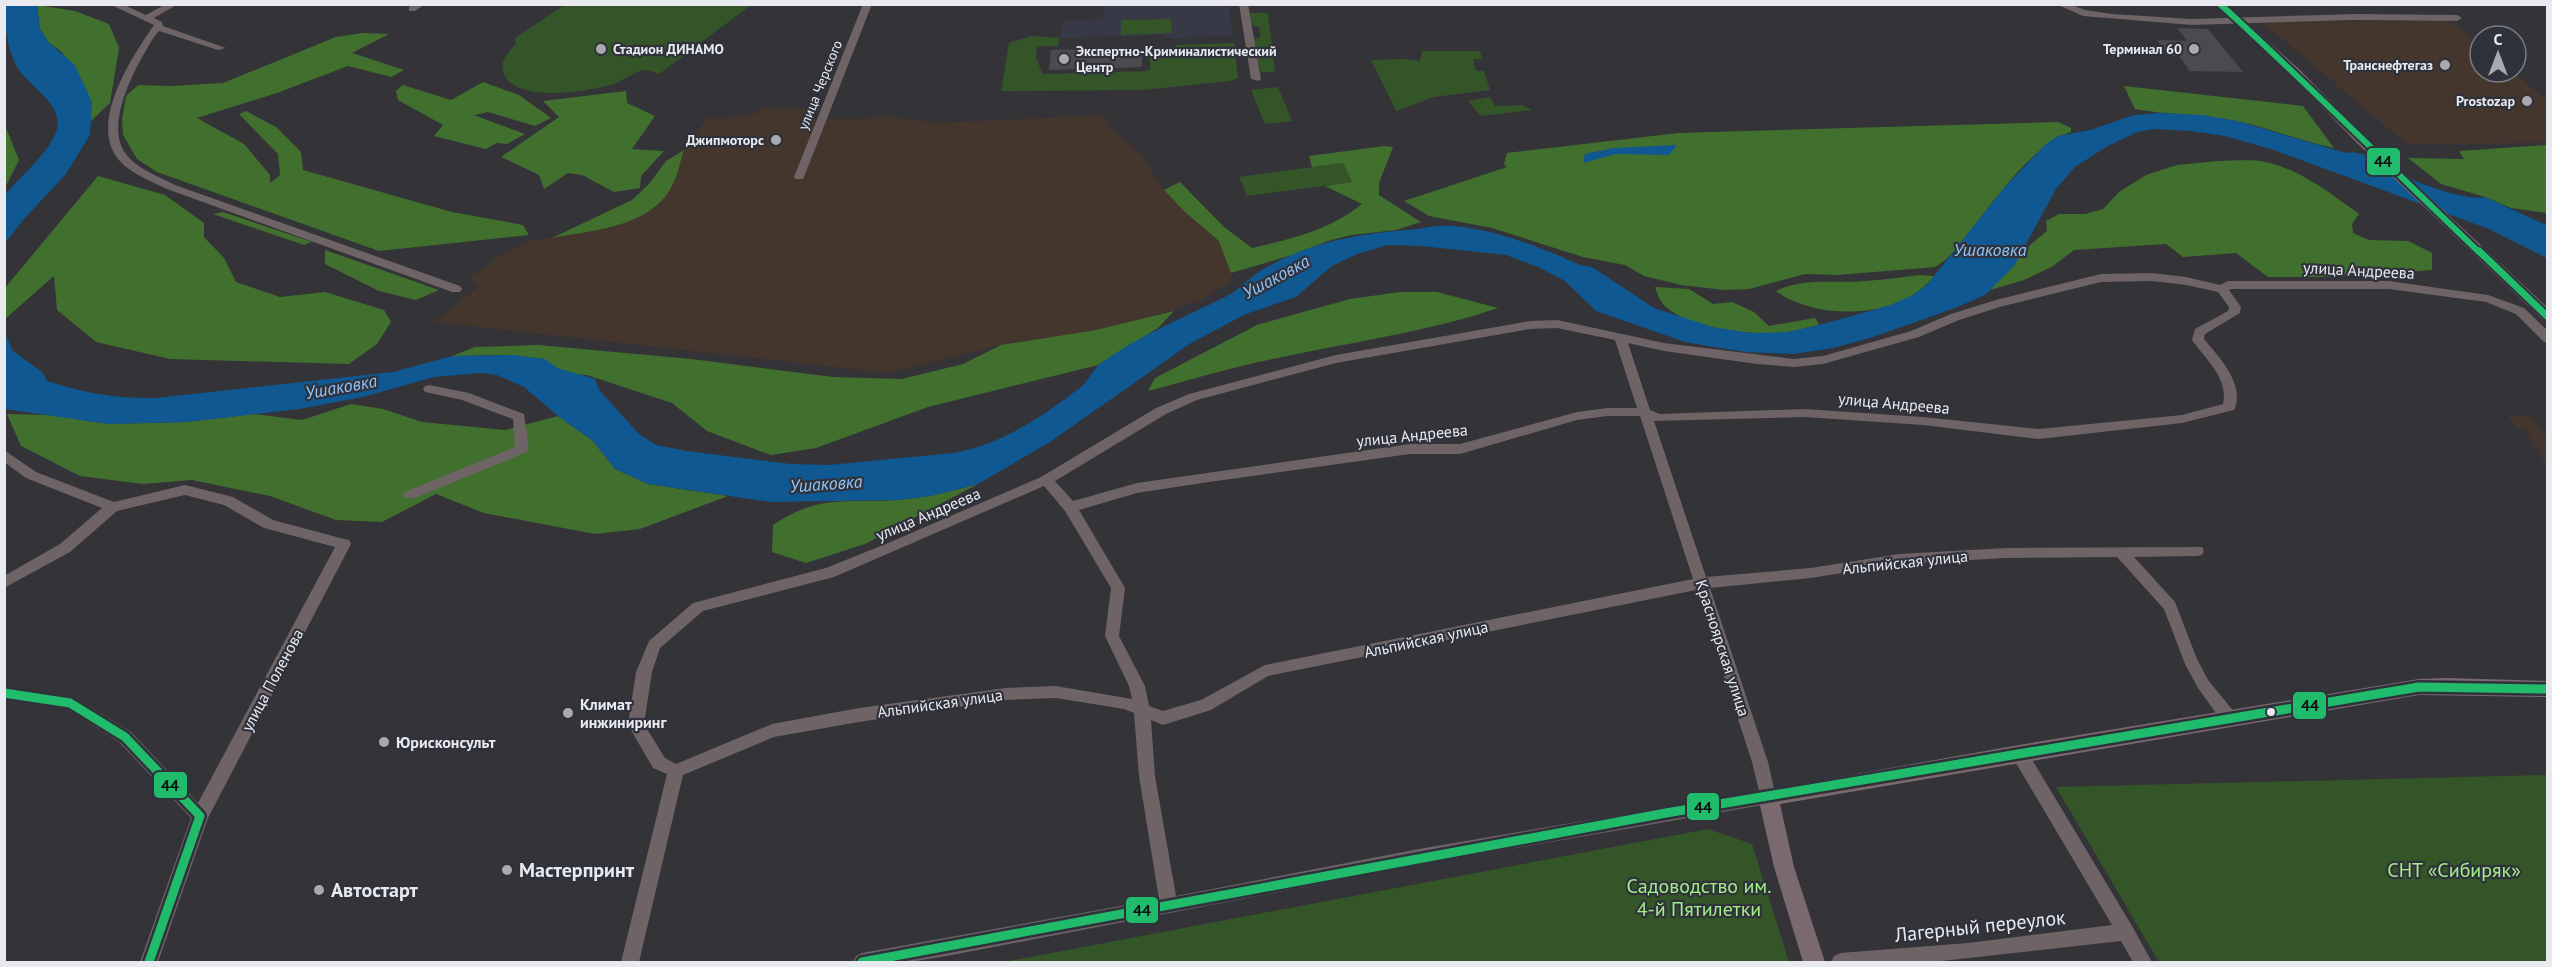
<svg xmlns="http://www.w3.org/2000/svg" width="2552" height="967" viewBox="0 0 2552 967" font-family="'PT Sans',sans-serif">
	<rect width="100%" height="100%" fill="#333338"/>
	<path fill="#44362d" d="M2447,21L2460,28L2480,44V72H2513L2547,100V143L2407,144L2262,22Z
		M815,108L811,119H863L881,116L937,123L1105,115L1108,125L1142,155L1164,190L1185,212L1219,241L1231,269L1233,280L1202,300L1138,321L1096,330L1001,345L888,373L434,322L478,287L470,277L507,251L530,241L613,227L638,218L656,205L673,185L684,150L707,118L722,119L758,113L760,109Z
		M2506,414L2532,417L2547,438V468L2525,429L2517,428Z"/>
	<path fill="#383947" d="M1104,4L1228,5L1233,36L1163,38L1162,35L1059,38L1064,20L1103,19Z"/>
	<path fill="#345528" d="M566,4H751V5L659,74C655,73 649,70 645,70C634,71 622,82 611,85C587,91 512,105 503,71C500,60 510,51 516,43L515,38Z
		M1250,13H1268L1275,72H1261L1253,40L1261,37L1259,27L1252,25Z
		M1171,19L1172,33L1121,35V20Z
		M1032,36L1059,38L1058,46H1037L1036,58L1043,74L1147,71L1150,70V51L1175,50L1176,45L1234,43L1238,78L1230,81L1143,90L1001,91L1009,43Z
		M1422,51H1480L1482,59H1473L1476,71H1484L1490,90L1434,97L1396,111L1371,60L1404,59L1420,61Z
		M1278,87L1292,121L1265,124L1251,90Z
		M1490,97L1495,106L1522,105L1532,110L1481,116L1468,101Z
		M1343,163L1352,182L1247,196L1239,177Z
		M2547,775V962H2159L2056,787Z
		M1708,829L1752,844L1789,962H1004Z"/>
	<path fill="#41702e" d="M37,5L75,11L109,24L119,48L110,103L89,123L92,103L62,52L49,43L40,29Z
		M363,33L389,34L352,53L404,70L391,77L348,66L277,93L197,118L244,144L270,175V183L280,175L278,154L239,114L246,111L276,127L301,152L303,170L452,212L523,225L529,235L379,251L157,172L137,159L123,135L122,119L126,96L138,85L172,86L223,83L336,37Z
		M483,82L519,95L551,118L535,126L488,112L474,115L525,134L507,144L497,143L486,149L434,136L443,125L398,100L396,91L403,85L451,100Z
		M2124,86L2303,106L2334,148C2301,141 2269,128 2236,121C2202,114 2168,115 2135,109Z
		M626,91L627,103L655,116L632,149L664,151L641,176L640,188L614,192L582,175L568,173L544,189L539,175L501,157L559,117L543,101Z
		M2058,122L2071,128V132C2033,144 1995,200 1970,231C1958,245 1951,258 1935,267L1838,275L1805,274L1749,289L1724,290L1681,285L1644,276L1625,265L1583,257L1492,228L1429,216L1404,201L1507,167L1504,164L1507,153L1678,133Z
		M4,123L19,160L5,188H4Z
		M2547,145V213L2511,208L2485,197L2441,184L2408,158L2464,159L2459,151Z
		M1384,146L1393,147L1379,183V195L1421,222L1396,230L1351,235L1328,241L1292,255L1231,273L1219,241L1185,212L1164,190L1180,182L1224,227L1252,248C1291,239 1330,230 1362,204L1325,186L1352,182L1343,163L1312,167L1309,156Z
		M684,150C680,162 678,175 672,186C650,228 592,230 552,238L632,200L649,184L666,161Z
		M2218,161C2233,161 2251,159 2265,162C2300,169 2331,194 2359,214L2352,224L2353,233L2369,240L2408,241L2432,253V270L2328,277H2268L2236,253L2183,257L2166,244L2074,250L2053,266L2024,280L1990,290L2031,244L2047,231L2046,221L2059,214H2085L2103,209L2119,192L2146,175L2177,165Z
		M98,176L165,195L204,223V237L224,258L236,282L280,297L325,292L384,310L391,322L377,344L349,364L170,359L96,342L57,310L54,276L5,319V288Z
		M223,212L312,242L304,245L213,214Z
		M325,250L439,290L416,300L379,291L325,264Z
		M1920,275L1934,276C1901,320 1817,321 1776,291C1805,277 1833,284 1864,281C1883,280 1901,277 1920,275Z
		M1655,287L1689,289L1713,304L1732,302L1754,312L1769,326L1815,318L1819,325C1808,327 1798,331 1787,332C1755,336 1686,330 1663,304C1659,300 1657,292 1655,287Z
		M1400,292H1437L1498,308C1427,332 1351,342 1278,358C1234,366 1191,380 1148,391L1155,378L1257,325L1350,299Z
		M1174,311L1158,328L1098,365L928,407L816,448L771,455L707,431L672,403L587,375L573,374L557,368L545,360L513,355L452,356L475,347L538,345L691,359L833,377L902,379L963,364L1001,345L1096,330Z
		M351,404L383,409L422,422L505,430L558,416L593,441L615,469L648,484L728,496L640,529L595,534L484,513L436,494L382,522L336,520L270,496L192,480L143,484L80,476L21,446L7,414L50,415L108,424L187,422L253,414L302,420Z
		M978,484L865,544L806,563L772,552L773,525C821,493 845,504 897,500C925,498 951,491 978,484Z"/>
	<path fill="#105892" d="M5,4L37,5L40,29L49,43L74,64L88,93L92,103L90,135L66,174L24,219L5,243V195C19,178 46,155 55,135C68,104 29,88 17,67C7,49 4,24 5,4Z
		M2159,113L2203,115L2237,121L2346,153C2355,150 2373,156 2379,163L2375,164L2378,167C2402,175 2463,203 2485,197L2548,226L2547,258L2489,229L2274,150L2225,136L2190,131L2155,129L2137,132L2106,147L2075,167L2056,189L2014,266L1985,295L1955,308L1873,337L1833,348L1793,354L1746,352L1720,348L1685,342L1596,311L1565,281L1538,267L1506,255L1421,246L1388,245L1357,254L1332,266L1296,297L1246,314L1191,343L1050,442L978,484L931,496L896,500L770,502L648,484L615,469L593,441L558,416L524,387L497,375L480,373L434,377L363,397L299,409L187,422L108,424L5,409L4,331L12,350L43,373L47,381C84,393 118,399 156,398L393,372L452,356L513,355L545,359L557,368L595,379L599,390L639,434L656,445L687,451L791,464L829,465L953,453C1001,445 1043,416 1081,387C1088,381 1093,369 1101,363C1140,335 1183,318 1225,297C1240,290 1248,278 1262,270C1311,241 1362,233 1419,229C1464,216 1538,246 1580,265L1592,267L1654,308L1713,327L1750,333L1787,332L1819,325L1888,306L1911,296L1927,285L2004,188L2046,144L2058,136L2090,130L2134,115Z
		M1677,145L1669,155L1616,154L1583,163L1585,154L1613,148Z"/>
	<path fill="#4b4b4f" d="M2177,28L2208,29L2243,72L2190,71L2179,56H2169L2157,40L2187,41Z
		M1134,48V53H1142V67L1049,70L1051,50Z"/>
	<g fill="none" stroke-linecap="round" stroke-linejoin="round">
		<path fill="#6e6365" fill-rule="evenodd" d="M109,4H122L146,15L166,4H178L154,18L162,22L163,26L226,48L218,50L159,31L154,37C137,64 105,121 124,151C134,168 158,176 175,185L460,286L462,289L460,292H452L167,189C149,180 125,172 114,153C93,116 133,55 154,25Z
			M413,4H425L415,11H409V7Z
			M863,4H872L804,177L803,179H795L794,177Z
			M1239,4H1248L1261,79L1259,81L1251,79Z
			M2056,4H2069L2085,10L2112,14L2192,19L2355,14L2457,15L2462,18L2457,21L2355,20L2192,25L2083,16Z
			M2152,273L2186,277L2220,285L2228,281H2389L2488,295L2524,308L2548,331V343L2544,342L2516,314L2486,302L2389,289H2231L2229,290L2241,307L2240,313L2205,334L2204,339C2219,357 2246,385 2234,410L2182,423L2039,439L1923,425L1805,417L1654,421L1706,577L1811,568L1899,554L2006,548L2202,547L2204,551L2202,555L2197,556L2134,557L2175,602L2197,659L2208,680L2235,713L2237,718L2235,723L2229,725L2223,723L2198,688L2185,664L2164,609L2117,557L2006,558L1899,564L1811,578L1710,588L1768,762L1776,797L1774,802L1768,804L1419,865L952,955L910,962H853L856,956L862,953L1159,899L1139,776L1134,713L1124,709L1056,698L1006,700L859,722L774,737L683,775L639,962H621L667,774L653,768L628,725L636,672L649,641L693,603L826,568L888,543L1041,477L1156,408L1189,394L1336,355L1530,321L1557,320L1664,343L1794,359L1823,356L1911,331L1951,314L1996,300L2101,274ZM2152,281L2186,285L2218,292L2229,307L2228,311L2195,329L2192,340C2205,359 2229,378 2223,404L2182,415L2039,429L1923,417L1805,409L1660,414L1650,410L1628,343L1664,351L1757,364L1794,367L1823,364L1919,337L1959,320L2003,306L2101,282ZM1557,328L1615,340L1637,408H1607L1577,412L1460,444H1410L1137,483L1073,501L1055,481L1166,414L1197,400L1336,363L1530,329ZM1607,416H1640L1693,579L1265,665L1201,700L1163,711L1149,706L1145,686L1119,636L1125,588L1079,510L1137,493L1209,482L1410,454H1460L1577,420ZM1044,486L1065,511L1111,588L1105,636L1129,686L1132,699L1056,686L1006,688L859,708L772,724L676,764L665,758L644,724L652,672L660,648L703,611L834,577ZM1696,590L1752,762L1759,791L1419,849L1176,896L1155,776L1151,720L1163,725L1211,710L1268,676Z
			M429,385L469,393L524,414L529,449L527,452L415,498H405L403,495L405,492L515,447L513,419L462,400L425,392L423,389L425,386Z
			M4,450L36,472L114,502L185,485L233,497L273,520L344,539L349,540L351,544L208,818L158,962H140L191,818L119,742L67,709L4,699V687L75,698L131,732L198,803L335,547L264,528L224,505L185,495L117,511L70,552L4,588V576L60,544L102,508L26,478L4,462Z
			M2019,746L2025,748L2132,926L2152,962H2133L2121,941L1933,962H1831L1834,956L1840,953L1968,943L2112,925L2013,758L2011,753L2013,748Z"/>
		<path fill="#7a6a6f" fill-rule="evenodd" d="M2214,4H2226L2300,70L2365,137L2548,308V322L2543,320L2357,143L2292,76Z
			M2446,678L2548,681V697L2419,695L1780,804L1794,867L1825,962H1803L1774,867L1758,797L1761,791L2019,745L2419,679Z"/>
		<g stroke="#30323b" stroke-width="10">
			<path id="bus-1-far2" d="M2220,4C2309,85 2393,170 2480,253"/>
		</g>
		<g stroke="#30323b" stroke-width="11">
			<path id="bus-1-far1" d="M2479,251L2548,317"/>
		</g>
		<g stroke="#30323b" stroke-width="14">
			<path id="bus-1" d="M4,693L70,703L125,737L200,816L149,962
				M862,962L1666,813L2419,687L2548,689"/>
		</g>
		<use href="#bus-1-far2" stroke="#20bc6c" stroke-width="6"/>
		<use href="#bus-1-far1" stroke="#20bc6c" stroke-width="7"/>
		<use href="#bus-1" stroke="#20bc6c" stroke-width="9"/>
	</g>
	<g fill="#a9aaaf" stroke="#30323b" stroke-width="2">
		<circle cx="601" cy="49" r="6"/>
		<circle cx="2194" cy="49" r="6"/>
		<circle cx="1064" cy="59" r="6"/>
		<circle cx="2445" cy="65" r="6"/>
		<circle cx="2527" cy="101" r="6"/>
		<circle cx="776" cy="140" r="6"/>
		<circle cx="568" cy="713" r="6"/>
		<circle cx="384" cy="742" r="6"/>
		<circle cx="507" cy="870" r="6"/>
		<circle cx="319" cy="890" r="6"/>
	</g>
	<circle fill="#e9eaef" stroke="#30323b" stroke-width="2" cx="2271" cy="712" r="5"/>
	<g text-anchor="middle" stroke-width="4.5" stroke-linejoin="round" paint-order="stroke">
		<g font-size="14" font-weight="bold" fill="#e9eaef" stroke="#30323b" text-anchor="end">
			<text x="613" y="54" text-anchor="start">Стадион ДИНАМО</text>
			<text x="2182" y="54">Терминал 60</text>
			<text x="1076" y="56" text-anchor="start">Экспертно-Криминалистический<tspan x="1076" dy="16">Центр</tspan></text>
			<text x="2433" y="70">Транснефтегаз</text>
			<text x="2515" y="106">Prostozap</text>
			<text x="764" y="145">Джипмоторс</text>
		</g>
		<g font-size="14" fill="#e9eaef" stroke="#30323b">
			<text transform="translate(820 85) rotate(-68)" y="5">улица Черского</text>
		</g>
		<g font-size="16" fill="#e9eaef" stroke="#30323b">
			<text transform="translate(2359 270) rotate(3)" y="6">улица Андреева</text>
			<text transform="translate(1894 403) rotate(5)" y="6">улица Андреева</text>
			<text transform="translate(1412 435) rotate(-6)" y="6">улица Андреева</text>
			<text transform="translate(928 514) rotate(-23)" y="6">улица Андреева</text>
			<text transform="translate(1905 562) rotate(-6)" y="6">Альпийская улица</text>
			<text transform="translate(1426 639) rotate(-12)" y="6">Альпийская улица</text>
			<text transform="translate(1723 648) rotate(72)" y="6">Красноярская улица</text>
			<text transform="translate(272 680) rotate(-62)" y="6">улица Поленова</text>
			<text transform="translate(940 703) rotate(-8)" y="6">Альпийская улица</text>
		</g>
		<g font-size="16" font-weight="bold" fill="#e9eaef" stroke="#30323b" text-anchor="start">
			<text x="580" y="710">Климат<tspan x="580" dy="18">инжиниринг</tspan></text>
			<text x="396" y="748">Юрисконсульт</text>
		</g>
		<g font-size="18" font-style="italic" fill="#90c3f8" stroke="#30323b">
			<text x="1990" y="256">Ушаковка</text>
			<text transform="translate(1276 277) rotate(-28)" y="6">Ушаковка</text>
			<text transform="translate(341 387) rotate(-10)" y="6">Ушаковка</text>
			<text transform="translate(826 484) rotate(-4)" y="6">Ушаковка</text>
		</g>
		<g font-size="20" font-weight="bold" fill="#e9eaef" stroke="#30323b" text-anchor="start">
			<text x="519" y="877">Мастерпринт</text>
			<text x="331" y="897">Автостарт</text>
		</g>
		<g font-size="20" fill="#a2ee87" stroke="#30323b">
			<text x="2454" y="877">СНТ «Сибиряк»</text>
			<text x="1699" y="893">Садоводство им.<tspan x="1699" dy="23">4-й Пятилетки</tspan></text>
		</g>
		<g font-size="20" fill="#e9eaef" stroke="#30323b">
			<text transform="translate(1980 926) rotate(-6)" y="7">Лагерный переулок</text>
		</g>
	</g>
	<g stroke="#30323b" stroke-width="2">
		<rect x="2366" y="147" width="35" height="29" rx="6" fill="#20bc6c"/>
		<rect x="2292" y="691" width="35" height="29" rx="6" fill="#20bc6c"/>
		<rect x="153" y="771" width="35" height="28" rx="6" fill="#20bc6c"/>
		<rect x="1686" y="792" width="34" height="29" rx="6" fill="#20bc6c"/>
		<rect x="1125" y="896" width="34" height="28" rx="6" fill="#20bc6c"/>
	</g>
	<g font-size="16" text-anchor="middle" font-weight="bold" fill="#111">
		<text x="2383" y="167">44</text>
		<text x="2310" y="711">44</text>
		<text x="170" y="791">44</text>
		<text x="1703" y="813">44</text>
		<text x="1142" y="916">44</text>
	</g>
	<rect width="2552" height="967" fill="none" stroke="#e9eaef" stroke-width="12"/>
	<g transform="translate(2498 54)"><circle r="28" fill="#30323b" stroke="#7a7c83" stroke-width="1.5"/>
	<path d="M0-4.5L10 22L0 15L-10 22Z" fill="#a9aaaf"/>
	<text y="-9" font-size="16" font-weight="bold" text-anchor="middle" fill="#e9eaef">С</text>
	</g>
</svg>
